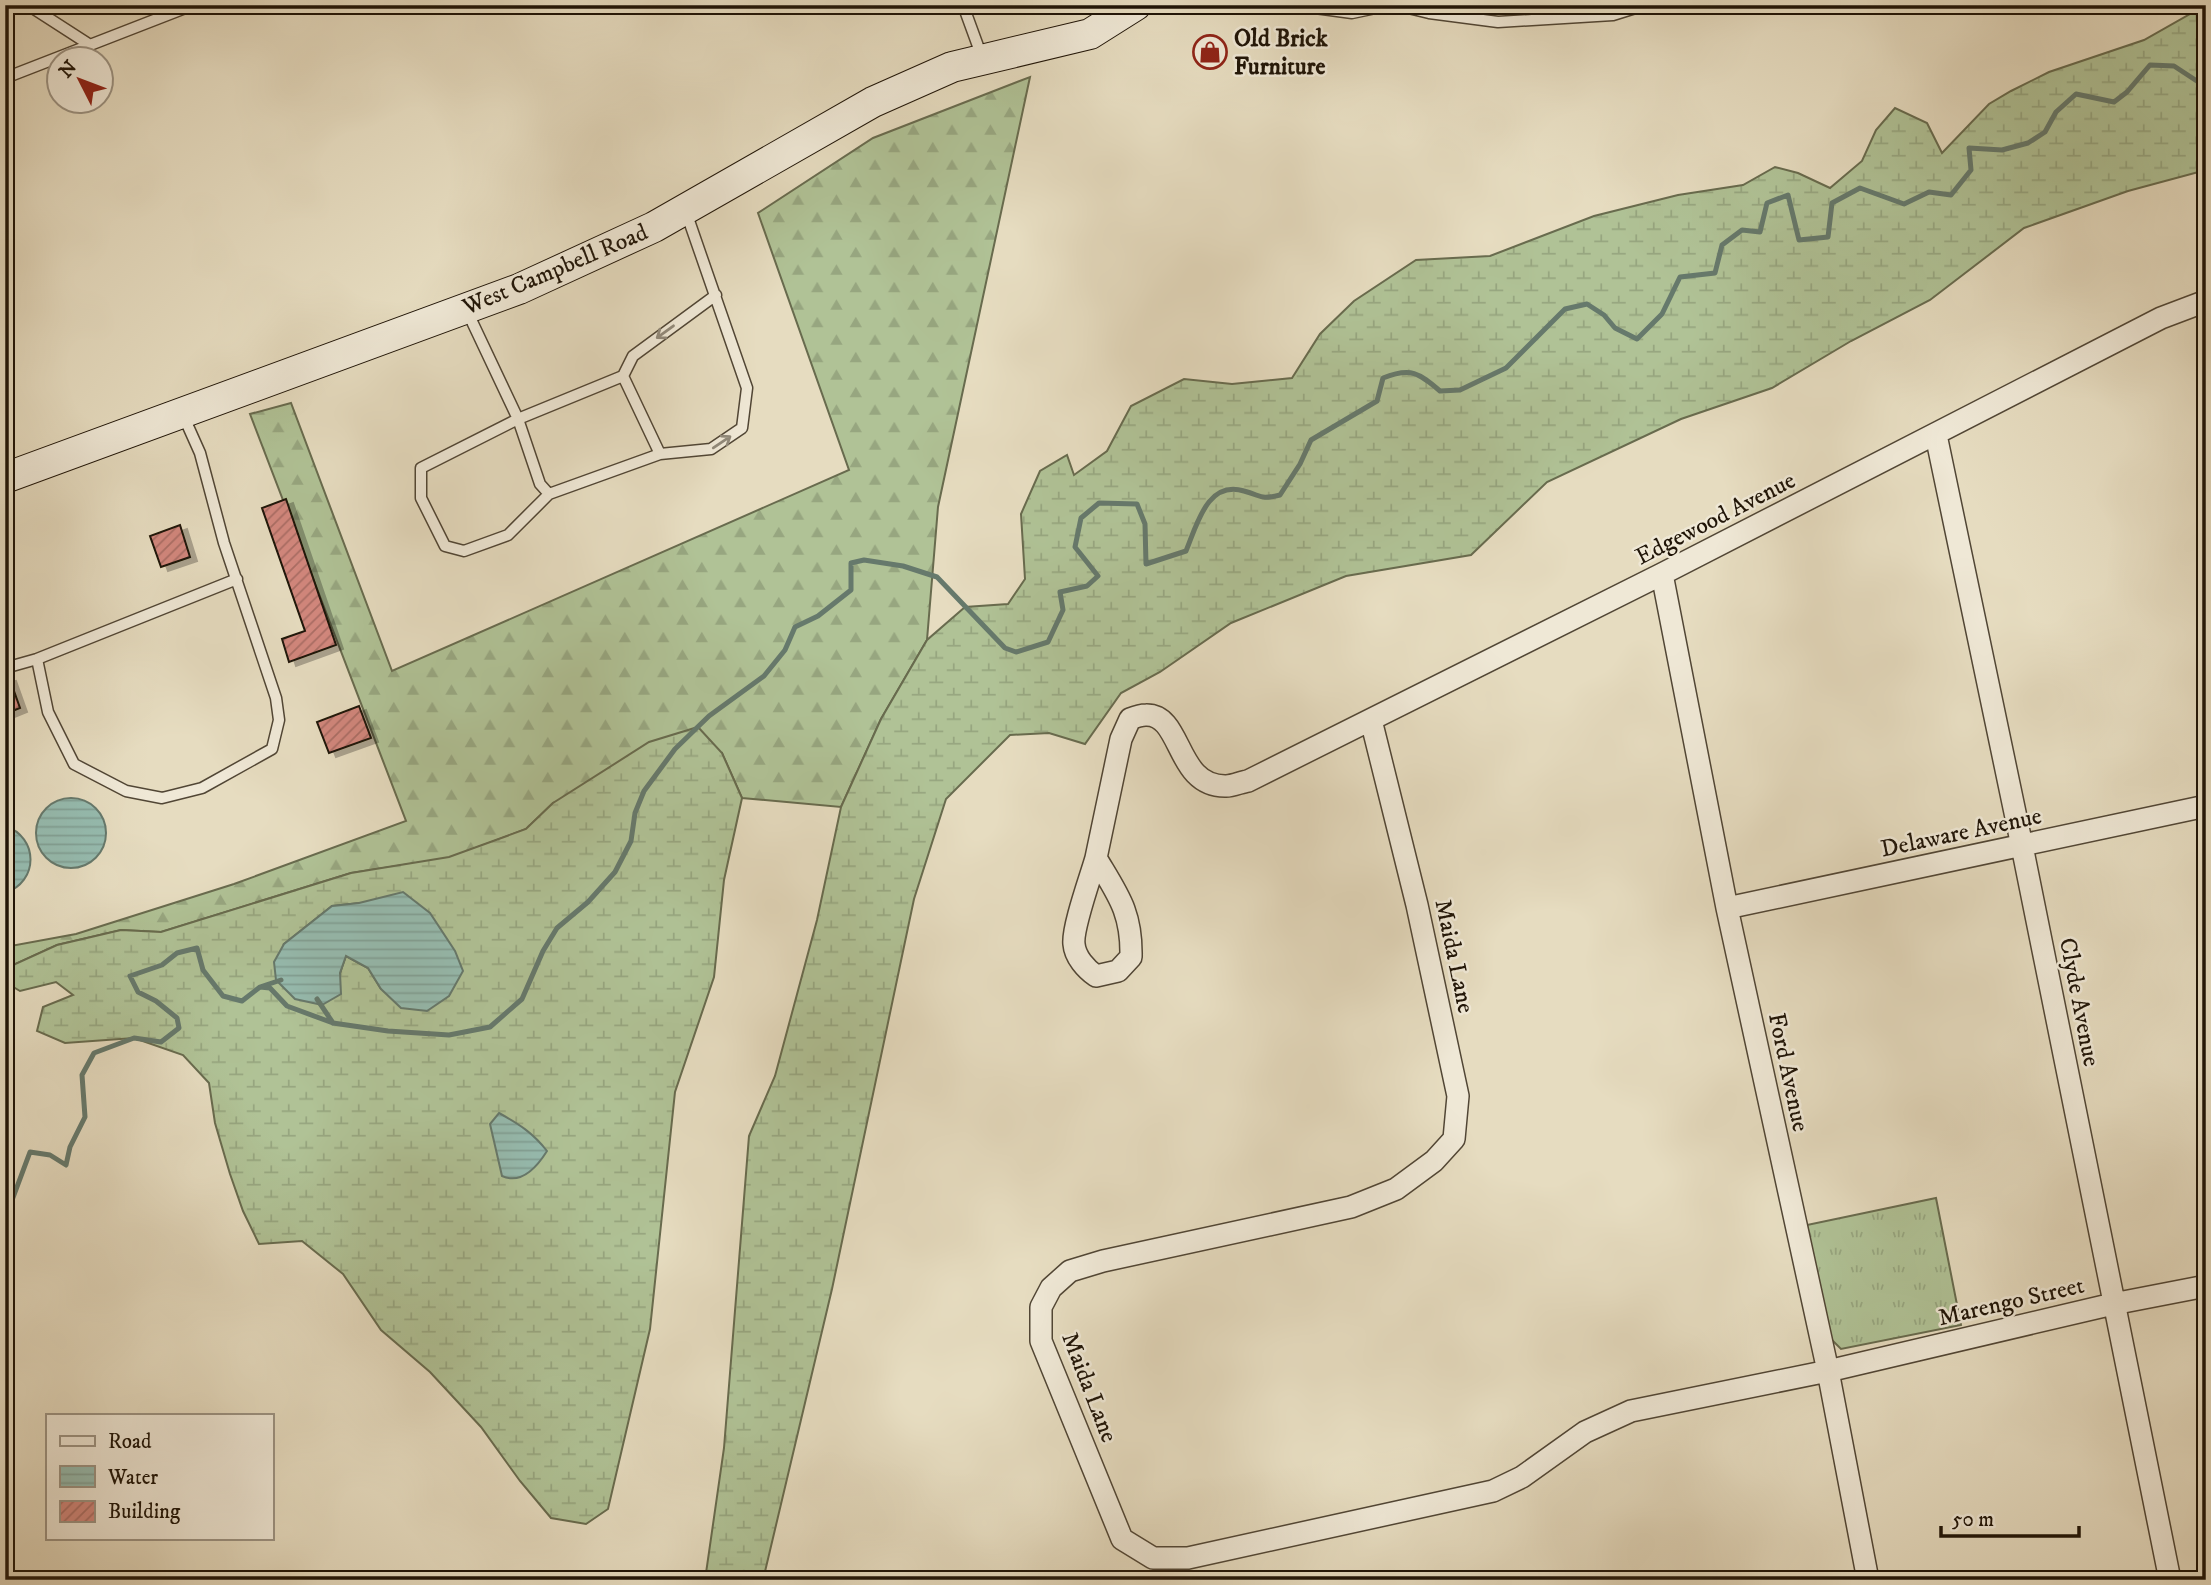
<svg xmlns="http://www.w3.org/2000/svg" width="2211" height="1585" viewBox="0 0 2211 1585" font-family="'IM FELL DW Pica',serif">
	<defs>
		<pattern id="grass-tufts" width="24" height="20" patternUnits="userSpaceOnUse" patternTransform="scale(1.75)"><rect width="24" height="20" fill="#b0c296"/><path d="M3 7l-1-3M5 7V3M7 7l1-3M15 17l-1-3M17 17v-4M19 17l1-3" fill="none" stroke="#97a680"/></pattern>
		<pattern id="forest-firs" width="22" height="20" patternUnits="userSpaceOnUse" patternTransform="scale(1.75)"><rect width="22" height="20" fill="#b0c296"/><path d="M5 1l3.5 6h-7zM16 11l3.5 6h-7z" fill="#97a680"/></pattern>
		<pattern id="wetland-marsh" width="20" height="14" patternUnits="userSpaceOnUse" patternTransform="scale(1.75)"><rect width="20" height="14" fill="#b0c296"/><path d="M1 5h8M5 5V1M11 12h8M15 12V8" fill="none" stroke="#97a680"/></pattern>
		<pattern id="water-rules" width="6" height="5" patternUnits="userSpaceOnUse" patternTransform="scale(1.75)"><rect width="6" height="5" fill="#96bcb0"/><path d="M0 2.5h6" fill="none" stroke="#81a196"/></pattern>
		<pattern id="building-hatch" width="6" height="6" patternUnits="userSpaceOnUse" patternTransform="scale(1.75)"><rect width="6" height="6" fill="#d2877d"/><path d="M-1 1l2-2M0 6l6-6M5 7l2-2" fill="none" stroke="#aa6d64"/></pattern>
		<filter id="shadow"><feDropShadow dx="7" dy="4" stdDeviation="0" flood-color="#0004"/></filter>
	</defs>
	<rect width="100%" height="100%" fill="#e6dcc0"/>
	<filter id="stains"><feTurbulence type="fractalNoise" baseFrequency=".00286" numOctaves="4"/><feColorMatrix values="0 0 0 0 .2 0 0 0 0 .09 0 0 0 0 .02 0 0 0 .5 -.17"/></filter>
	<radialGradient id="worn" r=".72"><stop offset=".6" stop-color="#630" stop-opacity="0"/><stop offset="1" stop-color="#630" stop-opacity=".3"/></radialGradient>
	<path fill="url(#grass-tufts)" stroke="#686b4e" stroke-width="2" d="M1936,1198L1961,1325L1841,1349L1829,1337L1807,1225Z"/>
	<path fill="url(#forest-firs)" stroke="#686b4e" stroke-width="2" d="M1030,77L938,507L927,640L881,719L841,807L742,798L722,753L553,803L526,829L449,858L351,873L161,932L121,930L57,945L13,965L5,973V947L76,934L234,884L406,821L250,414L291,403L392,671L849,470L758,213L873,138Z"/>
	<path fill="url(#wetland-marsh)" stroke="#686b4e" stroke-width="2" fill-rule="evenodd" d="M2206,5V170L2128,191L2024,228L1930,300L1851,341L1772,388L1681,419L1547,482L1471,555L1346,576L1231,623L1160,672L1121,693L1085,744L1049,733L1010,735L946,799L914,899L832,1289L763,1580H705L724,1448L749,1136L775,1076L817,920L841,807L881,719L927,640L965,607L1008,604L1025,579L1021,514L1040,471L1067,455L1074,475L1107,451L1131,406L1184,379L1232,384L1292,378L1320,334L1354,301L1416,260L1490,256L1594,216L1678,195L1743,185L1775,167L1798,173L1830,188L1862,161L1876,130L1895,108L1927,123L1942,153L1989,104L2011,91L2049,72L2144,40Z
		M698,727L722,753L742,798L724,880L714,977L675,1092L650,1329L608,1509L586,1524L551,1518L520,1481L481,1427L430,1372L381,1330L343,1274L302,1241L259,1244L243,1211L230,1174L215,1123L209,1083L183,1055L134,1038L65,1043L37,1031L43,1007L73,995L56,982L20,991L5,982V973L13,965L57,945L121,930L161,932L351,873L449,857L526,829L553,803L649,742ZM359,903L381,989L368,968L346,956L340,973L284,944L332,906Z"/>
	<path fill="url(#water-rules)" stroke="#66796c" stroke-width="2" d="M36 833a35 35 0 1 1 70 0a35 35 0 1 1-70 0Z
		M5,826C39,837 39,882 5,893Z
		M403,892L430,913L455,951L463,971L449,996L427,1011L401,1008L381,989L368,968L346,956L340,973L341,994L322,1005L295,999L276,980L274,962L284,944L332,906L359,903Z
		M499,1113C519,1124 533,1133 547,1151C537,1167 522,1185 502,1176L490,1124Z"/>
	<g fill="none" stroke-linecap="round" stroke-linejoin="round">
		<path stroke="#66796c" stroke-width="5" d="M260,987L281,980
			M317,999L333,1023
			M5,1219L30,1152L50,1155L66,1165L70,1147L85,1117L82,1075L94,1053L134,1038L161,1042L179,1028L177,1018L156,1001L138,992L130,976L162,965L177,953L197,948L203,970L223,996L242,1001L260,987L270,988L287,1006L333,1023L388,1031L449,1035L490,1027L522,999L543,951L557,928L588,902L615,872L631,841L635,813L644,791L675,749L709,716L764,676L785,650L795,627L818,616L851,590V563L864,560L903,566L937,577L1005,648L1016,652L1048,642L1063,610L1060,592L1087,586L1098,576L1075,547L1081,518L1099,503L1137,504L1145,524L1146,564L1186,551C1197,525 1207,480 1244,491C1263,496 1259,500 1280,495L1300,464L1311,440L1377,401L1383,378C1411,367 1419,373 1440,391L1460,390L1506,368L1565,309L1587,304L1604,315L1615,328L1637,339L1662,314L1680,277L1715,273L1722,245L1742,230L1760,232L1767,203L1788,195L1799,240L1828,237L1832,203L1860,188L1904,204L1929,192L1951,195L1971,170L1969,148L2002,150L2028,143L2045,132L2056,112L2076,94L2114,102L2127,92L2150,65L2174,66L2206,87"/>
	</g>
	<path fill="url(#building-hatch)" stroke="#1f1407" stroke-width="2" filter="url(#shadow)" d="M286,499L336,645L289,662L282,639L305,631L262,508Z
		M180,525L190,557L161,567L150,536Z
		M9,677L20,708L5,714V678Z
		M359,706L371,738L329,753L317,722Z"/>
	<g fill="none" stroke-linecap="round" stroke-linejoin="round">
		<g stroke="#514635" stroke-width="13">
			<path id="lane" d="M28,5L90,45
				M963,5L982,57
				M1293,5L1352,13L1390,5
				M1396,5L1429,13L1498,22L1613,15L1645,5
				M5,78L193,5
				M467,311L518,419L540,484L549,494L660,454L623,376
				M183,415L200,453L224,543L276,698L279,720L272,749L202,788L162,798L126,791L74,764L48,712L37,659L237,579
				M660,454L711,449L742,428L747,388L686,212
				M549,494L508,535L464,551L445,546L421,498V468L518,419L623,376L633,356L716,295
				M5,668L37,659"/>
		</g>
		<g stroke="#514635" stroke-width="24">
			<path id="street" d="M1936,435L2022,846L2170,1580
				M1662,574L1727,908L1828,1371L1868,1580
				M1371,720L1417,905L1458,1096L1454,1139L1434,1161L1396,1189L1351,1207L1103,1261L1070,1271L1051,1288L1041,1307V1341L1122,1539L1153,1558H1188L1493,1491L1522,1477L1585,1432L1631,1411L1828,1371L2113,1304L2206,1286
				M1096,858L1121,739L1130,719C1135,717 1141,715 1146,715C1183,714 1175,787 1226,786C1233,786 1241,782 1248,781L1662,574L2161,318L2206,301
				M1096,858C1118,895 1132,912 1131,957L1118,971L1096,976C1086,969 1075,957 1074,944C1072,928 1091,876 1096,858Z
				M1727,908L2206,806"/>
		</g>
		<g stroke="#1f1407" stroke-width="32">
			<path id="secondary" d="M5,478L519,289L654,227L873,102L952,67L1090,34L1136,5"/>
		</g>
		<use href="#lane" stroke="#efe8d6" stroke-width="10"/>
		<use href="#street" stroke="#efe8d6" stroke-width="21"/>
		<use href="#secondary" stroke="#efe8d6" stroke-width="30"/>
	</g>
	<defs><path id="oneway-shaft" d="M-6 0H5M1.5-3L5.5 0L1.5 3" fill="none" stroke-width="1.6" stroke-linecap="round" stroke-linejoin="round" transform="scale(1.75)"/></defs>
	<g stroke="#918979">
		<use href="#oneway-shaft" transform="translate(665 332) rotate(144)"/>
		<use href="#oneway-shaft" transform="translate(722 442) rotate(-34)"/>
	</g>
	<defs>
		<g id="shop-ring" transform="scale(1.75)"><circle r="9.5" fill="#efe8d6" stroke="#8f2418" stroke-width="1.5"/><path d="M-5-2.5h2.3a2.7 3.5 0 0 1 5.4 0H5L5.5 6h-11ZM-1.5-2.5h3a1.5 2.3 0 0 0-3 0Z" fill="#8f2418"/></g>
	</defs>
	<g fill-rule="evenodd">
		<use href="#shop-ring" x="1210" y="52"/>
	</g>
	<g text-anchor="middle" stroke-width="5" stroke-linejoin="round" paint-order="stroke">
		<g font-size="24" font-weight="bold" fill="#1f1407" stroke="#efe8d6" text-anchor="start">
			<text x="1234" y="46">Old Brick<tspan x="1234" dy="28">Furniture</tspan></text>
		</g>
		<g font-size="24" fill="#1f1407" stroke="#efe8d6">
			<text transform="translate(555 269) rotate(-23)" y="8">West Campbell Road</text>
			<text transform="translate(1715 518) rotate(-27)" y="8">Edgewood Avenue</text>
			<text transform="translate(1961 832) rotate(-12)" y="8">Delaware Avenue</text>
			<text transform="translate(1455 956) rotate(78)" y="8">Maida Lane</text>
			<text transform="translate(2080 1002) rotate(79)" y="8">Clyde Avenue</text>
			<text transform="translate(1789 1072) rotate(78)" y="8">Ford Avenue</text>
			<text transform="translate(2011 1301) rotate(-13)" y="8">Marengo Street</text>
			<text transform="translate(1090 1387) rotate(69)" y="8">Maida Lane</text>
		</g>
	</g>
	<rect width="2211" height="1585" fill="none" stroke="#e6dcc0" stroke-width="28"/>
	<rect x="7" y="7" width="2197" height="1571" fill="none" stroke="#1f1407" stroke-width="3.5"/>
	<rect x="14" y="14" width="2183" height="1557" fill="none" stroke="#1f1407" stroke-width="2"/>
	<rect x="46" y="1414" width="228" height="126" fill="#efe8d6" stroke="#9c9383" stroke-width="2"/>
	<rect x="60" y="1436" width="35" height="10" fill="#efe8d6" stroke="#9c9383" stroke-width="2"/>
	<text x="108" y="1448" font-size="21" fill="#1f1407">Road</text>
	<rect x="60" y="1466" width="35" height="21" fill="url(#water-rules)" stroke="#9c9383" stroke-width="2"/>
	<text x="108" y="1484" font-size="21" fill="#1f1407">Water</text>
	<rect x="60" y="1501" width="35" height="21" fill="url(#building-hatch)" stroke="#9c9383" stroke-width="2"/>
	<text x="108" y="1518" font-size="21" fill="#1f1407">Building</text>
	<g transform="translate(80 80) rotate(312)"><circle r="33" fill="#efe8d6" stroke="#9c9383" stroke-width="2"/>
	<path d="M0-5L12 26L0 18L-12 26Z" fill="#8f2418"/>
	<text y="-10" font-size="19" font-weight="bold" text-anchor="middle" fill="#1f1407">N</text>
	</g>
	<path d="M1941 1526v10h138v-10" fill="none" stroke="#1f1407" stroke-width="3.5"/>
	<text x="1952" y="1526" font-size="21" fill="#1f1407" stroke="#efe8d6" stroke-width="5" paint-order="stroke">50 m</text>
	<rect width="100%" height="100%" filter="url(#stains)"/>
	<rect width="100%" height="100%" fill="url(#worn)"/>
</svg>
